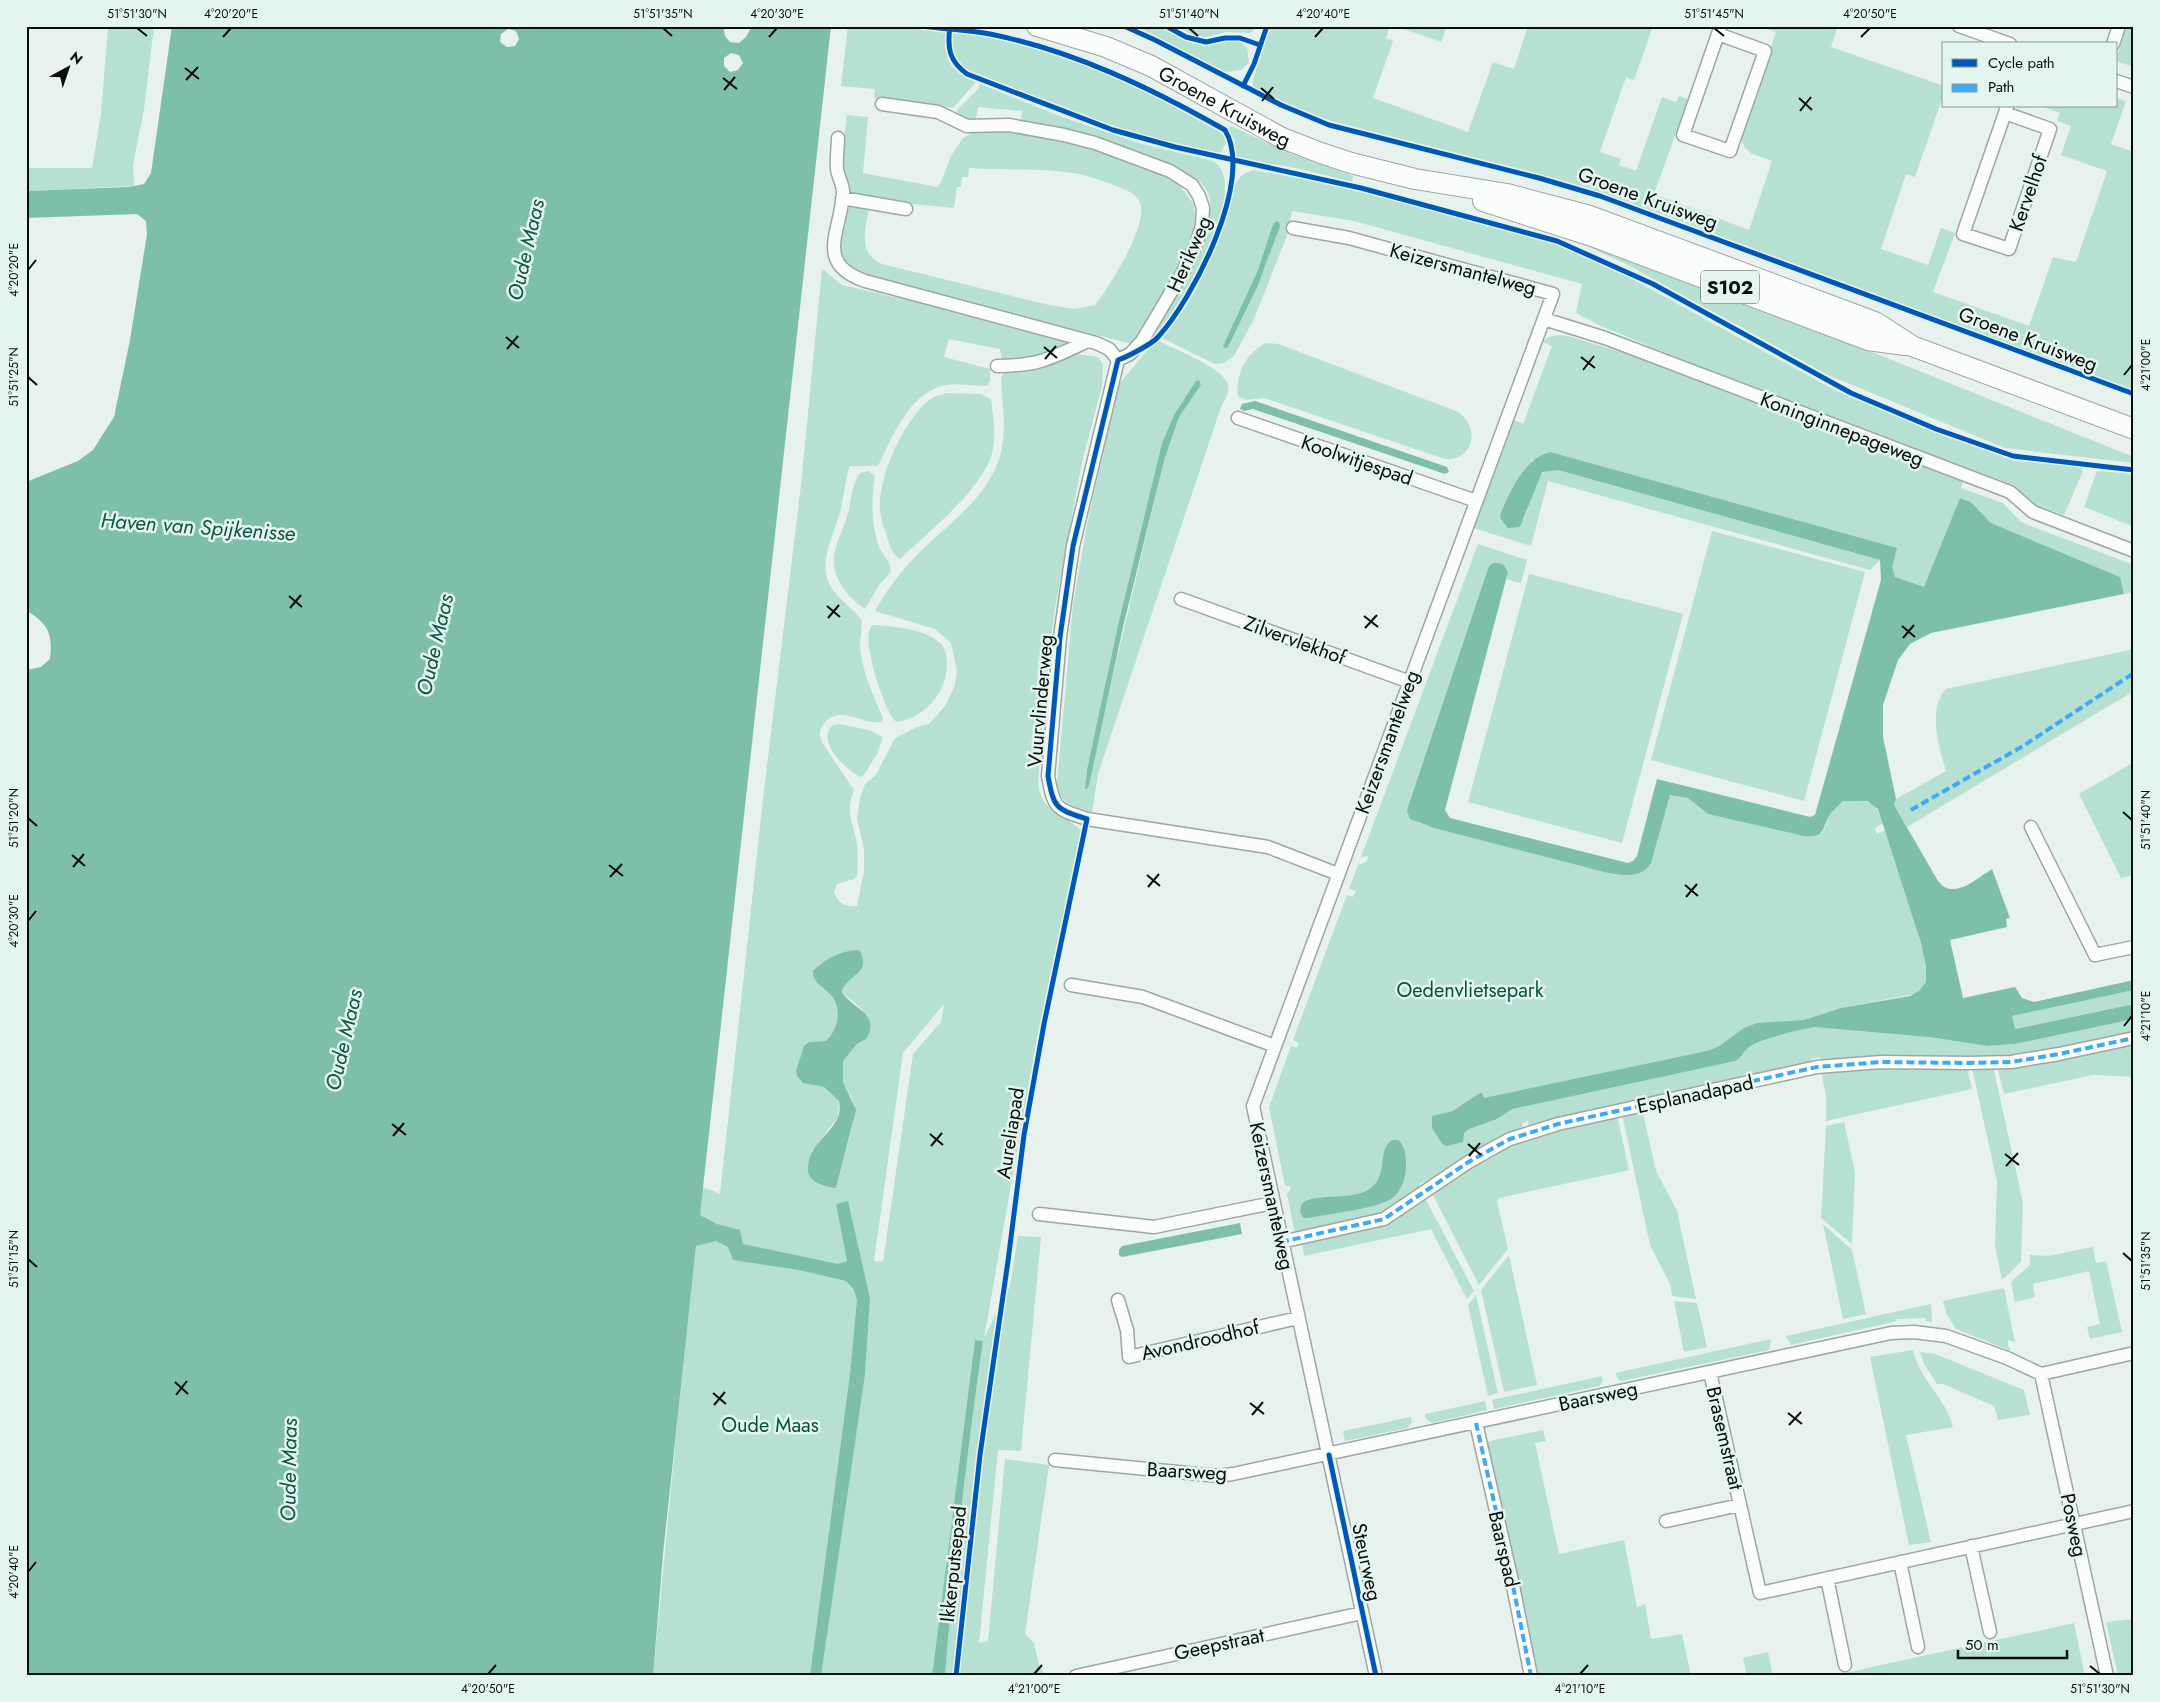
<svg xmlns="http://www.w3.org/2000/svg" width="2160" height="1702" viewBox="0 0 2160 1702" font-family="Jost,sans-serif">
	<rect width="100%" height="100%" fill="#e7f1ed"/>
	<path fill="#b6e0d2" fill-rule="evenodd" d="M129,26H154L144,109L133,165L134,186L26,191V168H92L101,113L108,28L128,29Z
		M848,26H946C943,57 947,70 976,82L953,108L874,98L875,89L841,86Z
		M1134,26H1160L1185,40L1196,43L1209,44L1238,40L1247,48L1249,63L1241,70L1225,72Z
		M1176,26H1259L1250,33L1227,32L1206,37L1193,35Z
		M1271,26H1390L1386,38L1393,41L1373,98L1468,132L1493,62L1514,69L1528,26H1653L1634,80L1626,77L1600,152L1621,159L1619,165L1636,171L1662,97L1676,102L1679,96L1688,99L1654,194L1749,230L1772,161C1757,154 1745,156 1741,137L1776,32L1758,26H1838L1831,47L1944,86V93L1915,177L1906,174L1881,249L1928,265L1941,228L1955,233L1933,292L2029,326L2053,257L2076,262L2107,171L2061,155L2071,126L2057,121L2060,113L2041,106H2116V98L2126,101L2111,144L2134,152V391L1658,213L1575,184L1331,121L1302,111L1253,88V79Z
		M1396,26H1447L1441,42Z
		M2126,26H2134V67L2116,61Z
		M953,31C1011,39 1077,59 1130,84C1160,98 1188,115 1218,131L1224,136L1226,143L1221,152L1216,154C1144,139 1076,114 1009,87C996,82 969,74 960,64C953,55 951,42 953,31Z
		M980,84L1065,118L1142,144L1213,161C1255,184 1176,318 1149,340L1207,226C1212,211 1213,195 1201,183C1185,166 1082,133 1055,127C1044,124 1032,124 1021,123L1022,111L978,107L976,118L973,122L958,116L957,110L978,89Z
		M847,115L868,117L863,173L937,187L940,184L951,156L963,138L972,133L998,131L1043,135L1091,148L1168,176L1179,185L1193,203L1196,221L1192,240L1183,261L1132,344L853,274L845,269L838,249L847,184L841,163ZM969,168C1005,171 1042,167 1079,174C1090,176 1101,181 1111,184C1120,188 1133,191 1138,199C1154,218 1108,289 1095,305L1075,309L1049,305L882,264C855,253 867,222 871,200L954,208L957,187H961L962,177H968Z
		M1231,126L1289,153L1353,176L1352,182L1301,169L1238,158L1233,153L1235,142L1229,129Z
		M1253,170L1313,181L1457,215L1525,234L1573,250L1614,269L1838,392L2014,461L2079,466L2083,471L2064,515L2032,504L2014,485L1760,392L1601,326L1576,313L1582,284L1354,221L1292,211L1288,233L1254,319L1234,356L1224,363L1215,364L1162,338C1202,293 1218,241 1234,185L1242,175ZM1280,223L1262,274L1228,347L1223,346L1258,270L1272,227Z
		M1565,236L1802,324L2134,457V463L2005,448L1828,375L1628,265Z
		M822,269L842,285L1023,327L1069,342C1051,357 1025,361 1002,359L1000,349L949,339L944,357L990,369V381L987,386C972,386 955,382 941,386C907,397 892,438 878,466H850L848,471C845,485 843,499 840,513C834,533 820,559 828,581C833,595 851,607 861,619C863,628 860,637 860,646C862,671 873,695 883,718L882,722C865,726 838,702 823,725C818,732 820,737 823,744L854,790C845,812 853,823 857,844C858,855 858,865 857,876L854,879L837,884L834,891C837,903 845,907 857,906L864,871V849L857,819L860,798L865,784L876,775L895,738L917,727L929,724L945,706L955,685L957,671L951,643L935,629L875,611C886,591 900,573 916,556C948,523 993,496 1002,447C1006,425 1002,400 1001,378L1005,372L1042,367L1077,354L1098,357L1103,365L1102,386L1082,462L1055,608L1047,674L1038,784C1042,812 1062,813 1081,830L1035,1049L984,1338L1010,1286L1018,1236L1041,1237L1021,1451L998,1450L979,1643L988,1641L1005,1459L1049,1465L1025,1634L1034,1643L1039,1665L1045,1676H945C954,1564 967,1453 983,1341L975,1340L932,1676H653L683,1363L703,1187L720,1194L763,799L801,485ZM858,973L845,983L842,992L863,1010L866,1039L857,1044L843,1061V1082L853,1101V1124L836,1188L812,1151L838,1117L839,1101L824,1087L812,1085L809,1042H826C838,1030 844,1008 831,994C827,990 822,987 818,984ZM944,1004L941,1022L913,1054L883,1262L874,1261L903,1053ZM848,1202L870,1298L836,1204Z
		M1558,335L1568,336L1647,360L1963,481L1961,488L2003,503L2020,521L2028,525L2134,565V592L2124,594L2120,577L1991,523L1971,502L1960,498L1925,587C1915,584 1890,582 1892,568C1892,561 1895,554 1896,548L1532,460L1503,509L1524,520L1539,476L1545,471L1558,470L1880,560L1870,570L1548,481L1531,546L1474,528L1514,420L1523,424L1552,346L1543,342L1549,337Z
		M1159,341C1174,349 1226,369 1228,385C1230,393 1224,401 1221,407L1098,774L1092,812C1074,809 1060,804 1057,784L1073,605L1087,525L1118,385L1148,350ZM1197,380L1201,383V385L1179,417L1164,461L1107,700L1084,786L1118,625L1162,443L1174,415Z
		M1266,343L1278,344L1456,411C1483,427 1472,462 1445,459L1264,398L1246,400L1238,396C1235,375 1247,352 1266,343Z
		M947,393L980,394L991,399C993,415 996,433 993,449C986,487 928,532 900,559C891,554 889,543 886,533C883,525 880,515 880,507C879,474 904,421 929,400C934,396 941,395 947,393Z
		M868,471L875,476C871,499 871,524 879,547C883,555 891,563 891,572L879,585L865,609C846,596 829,575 835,550C838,538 845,526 848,513C852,499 851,485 860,473Z
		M2097,471L2134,474L2132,526L2084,507Z
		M1712,531L1865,572L1804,801L1651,760Z
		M1478,544L1527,560L1521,583L1506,579L1508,572L1418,823L1604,872L1652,857L1670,795L1688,798L1708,814L1822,833L1831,813L1843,801C1867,801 1875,798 1883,823L1875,828L1877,834L1885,830C1894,858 1931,957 1926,981C1925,987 1919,992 1914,994L1841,1008L1822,1014L1929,1037L1987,1046L2015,1044L2134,1019V1034L2014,1057L1821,1061L1820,1057L1811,1059V1063L1529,1128L1528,1121L1522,1123L1523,1129L1427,1185L1425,1181L1419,1184L1420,1188L1389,1211L1295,1234L1287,1194L1290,1190V1186H1285L1269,1107L1291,1046L1297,1048L1299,1043L1293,1040L1347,895L1353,897L1356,891L1349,889L1358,865L1366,862L1369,856L1361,857Z
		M1529,574L1683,614L1622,843L1468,802Z
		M873,625C894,627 922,628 939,642C946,647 946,655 947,663C947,692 926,717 897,722L894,720C884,708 858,634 873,625Z
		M2134,649V691L1907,827L1894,805L1896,799L1946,771C1939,748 1927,709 1946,689Z
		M840,724L869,730L883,737L877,754L864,775L861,777C846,771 815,740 833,725Z
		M2134,762V875L2121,878L2079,794Z
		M2134,990V1004L2014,1029L2012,1016Z
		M2134,1042V1077L2093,1075L2004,1094L1997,1066Z
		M1993,1066L2023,1203L2021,1262L2002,1280L1995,1246L1997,1182L1972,1068Z
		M1857,1067L1967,1068L1972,1089L1826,1121V1096L1821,1071Z
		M1642,1109L1656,1171L1677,1211L1696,1299L1672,1296L1670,1284L1650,1245L1622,1114Z
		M1617,1115L1629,1170L1499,1198L1497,1201L1508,1249L1479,1285L1432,1193L1476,1162L1515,1142Z
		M1844,1122L1855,1172L1852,1244L1821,1218L1826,1126Z
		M1425,1198L1474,1291L1467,1299L1431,1229L1304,1256L1302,1242Z
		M1823,1224L1852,1250L1866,1314L1843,1319Z
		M2093,1247L2096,1263L2106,1261L2122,1332L2090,1339L2087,1327L2100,1324L2089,1271L2033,1284L2035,1297L2015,1302L2011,1282L2030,1265V1255L2048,1256Z
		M1509,1255L1537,1385L1504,1392L1481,1290Z
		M2004,1288L2015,1342L2008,1340V1345L2011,1351L1956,1329L1947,1315L1943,1301Z
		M1476,1295L1498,1393L1488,1396L1468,1305Z
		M1674,1301L1697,1303L1707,1347L1684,1352Z
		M1931,1304L1932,1322L1926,1321V1318L1896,1319L1897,1321L1791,1345L1786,1336Z
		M1771,1339L1769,1350L1621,1381L1617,1378L1616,1373Z
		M1913,1350C1919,1379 1946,1398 1953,1427L1906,1435L1931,1542L1909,1545L1870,1357Z
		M1920,1352L1935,1354L2024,1390L2030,1415L1998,1420L1994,1406L1943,1384H1937L1924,1364Z
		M1602,1376L1603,1381L1599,1386L1494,1409L1492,1400Z
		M1485,1401L1487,1410L1432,1423L1426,1419L1425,1414Z
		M1411,1417L1412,1422L1407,1428L1345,1441L1343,1431Z
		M1543,1430L1546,1441L1535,1443L1559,1554L1624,1540L1637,1607L1645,1604L1651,1639L1682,1634L1691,1676H1537L1486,1442Z
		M2134,1619V1676H2118L2106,1622Z
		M2074,1623L2085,1676H1831Z
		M1768,1652L1773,1676H1747L1743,1658Z"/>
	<path fill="#7dbfab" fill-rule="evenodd" d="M172,26H723L725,36L730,42L739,43L746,37L752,26H831L700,1215L717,1224L740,1230L743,1244L838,1264L847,1261L836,1204L848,1201L870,1298L865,1374L821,1676H810L850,1374L857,1300L853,1288L846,1281L799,1270L733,1260L728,1247L716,1241L696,1246L663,1554L653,1676H26V670L41,667L50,659C53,633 48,624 26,610V482L78,461L93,450L114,417L130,340L147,234L146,221L137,214L26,218V191L129,187L144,184L151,173ZM508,29L516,31L519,39L515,46L507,47L500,42L501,34ZM731,53L739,55L743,63L738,70L730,72L724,66V58Z
		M1279,221L1280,226L1258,285L1228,347L1224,348L1223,346L1258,270L1272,227L1275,222Z
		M1199,380L1201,385L1179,417L1164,461L1123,627L1089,785L1087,789H1085L1087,770L1118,625L1162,443L1174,415L1196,381Z
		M1255,401L1447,467L1449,472L1445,474L1253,409L1244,411L1240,409L1242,404Z
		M1550,452L1897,548L1892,567L1895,577L1924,587L1960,498L1971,502L1991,523L2120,577L2124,594L1931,633L1910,644L1898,660L1883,705V737L1896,799L1894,805L1938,881C1953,901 1976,879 1992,869L2010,918L2006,919L2007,927L1950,940L1963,998L2015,987L2022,998L2034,1002L2134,980V990L2012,1016L2015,1029L2134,1004V1019L2015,1044L1987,1046L1929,1037L1815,1027C1802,1029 1758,1039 1749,1047C1743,1051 1742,1058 1735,1061L1512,1109L1497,1119L1469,1129L1464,1133L1463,1142L1447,1146L1443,1145L1432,1128V1116L1453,1111L1480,1093H1482L1484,1098L1707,1051L1718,1047L1744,1028L1757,1023L1804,1020L1841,1008L1910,996L1919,991L1926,982V967L1921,943L1878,809L1867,801H1843C1839,805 1835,809 1831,813C1821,827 1827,838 1804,836L1708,814L1688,798L1670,795L1651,863C1641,880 1621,875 1604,872L1434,828L1410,819L1407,811L1409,804L1488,569C1491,562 1497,562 1504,565L1508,572L1445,810L1450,818L1628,863L1633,861L1637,856L1657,779L1810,817L1815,815L1881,580L1880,560L1558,470L1542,472L1520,527L1508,528L1500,518L1501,513C1510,491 1525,458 1550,452Z
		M857,950L860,951C872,975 846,974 842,992C851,1008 882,1014 866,1039L857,1044L843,1061V1082L856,1110L836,1188H834C822,1185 806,1182 808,1166C811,1142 830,1136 838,1117C840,1112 840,1106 839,1101L824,1087L803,1083L797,1076L796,1071L804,1046L809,1042L826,1041C838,1030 843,1009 831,995C824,987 813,984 813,971C825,959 840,951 857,950Z
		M1392,1140H1398C1405,1145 1406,1156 1406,1165C1406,1177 1402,1191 1391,1199C1375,1209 1328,1214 1308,1218H1303L1300,1211L1301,1205C1310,1192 1350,1201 1368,1190C1390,1177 1376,1150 1392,1140Z
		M1240,1223L1242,1234L1122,1257L1119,1255V1250L1122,1246Z
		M975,1340L983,1341C967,1452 954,1564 945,1676H932Z"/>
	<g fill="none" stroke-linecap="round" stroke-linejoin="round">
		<g stroke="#9ea6a3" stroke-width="15">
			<path id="street" d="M1959,26L2010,44
				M1718,34L1765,51L1730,151L1683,135L1718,34L1721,26
				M2113,44L2119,26
				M2116,81L2134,87
				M882,104L938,112L967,126L1009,125L1064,135L1095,143L1170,171L1192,185L1199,196L1203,208L1202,226L1196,244L1183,272L1142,341L1130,354L1118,360
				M2005,113L2050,129L2009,249L1963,234L2005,113L2007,106
				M838,138C838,148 836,159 837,169C838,177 843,184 843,192C842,230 813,263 865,281L1096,343L1109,349L1118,360
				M842,198L906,209
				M1293,228L1349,238L1553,294L1253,1106L1376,1676
				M1544,319L1605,338L2010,492L2033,512L2134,551
				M1118,360L1073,546L1060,637L1048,776C1054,809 1056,809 1087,819L1268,847L1338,874
				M997,366C1038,366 1052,358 1088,341
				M1238,418L1476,501
				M1181,599L1410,682
				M2031,827L2095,955L2134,947
				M1071,985L1143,997L1275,1046
				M1039,1214L1154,1227L1273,1203
				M1281,1242L1384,1219L1467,1163L1495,1147L1510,1139L1558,1124L1817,1067L1881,1062L1968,1063L2011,1062L2059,1054L2134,1038
				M1118,1300L1127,1330L1129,1357L1298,1318
				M1710,1372L1760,1593L2134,1511
				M2041,1374L2107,1676
				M1476,1423L1512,1581L1531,1676
				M1055,1460L1218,1476L1233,1474L1891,1333L1914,1332L1946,1336L2007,1358L2041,1374L2134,1353
				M1666,1521L1740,1505
				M1971,1546L1990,1632
				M1900,1562L1918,1647
				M1827,1578L1845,1665
				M1076,1676L1362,1613"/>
		</g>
		<g stroke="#9ea6a3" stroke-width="22">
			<g id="primary">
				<path id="s1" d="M1037,26L1106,47L1151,66L1282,138L1321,153L1351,163L1415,179L1507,194L1590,216L1875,322L1912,346L2134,429"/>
				<path d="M1483,201L1592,236L1868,340L1905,345"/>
			</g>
		</g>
		<use href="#street" stroke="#fbfdfc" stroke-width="12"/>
		<use href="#primary" stroke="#fbfdfc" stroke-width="20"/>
		<path stroke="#3fa9f5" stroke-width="4" stroke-dasharray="8 4" stroke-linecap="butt" d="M1911,810L2023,746L2134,673
			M1281,1242L1384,1219L1467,1163L1495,1147L1510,1139L1558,1124L1817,1067L1881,1062L1968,1063L2011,1062L2059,1054L2134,1038
			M1476,1423L1512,1581L1531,1676"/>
		<g stroke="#e3f5ee" stroke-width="8">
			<path id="cycleway" d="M922,26C944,29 968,30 990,34C1074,51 1151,88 1225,130C1255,179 1193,299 1158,337C1152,344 1127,357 1118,360L1073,546L1060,637L1048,776C1054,809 1056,809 1087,819L1044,1024L1024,1135L1008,1261L980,1455L956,1676
				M950,26C947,48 949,61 967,74L1113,130L1175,147L1361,188L1557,241L1653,284L1851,393L1936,429L2013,456L2134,470
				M1124,26L1155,40L1281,105L1329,125L1539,178L1600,196L2134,394
				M1166,26L1186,37L1206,42L1225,38H1240L1260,45
				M1243,86L1254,64L1267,26
				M1329,1455L1376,1676"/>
		</g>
		<use href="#cycleway" stroke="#0057b8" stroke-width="5"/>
	</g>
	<path fill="none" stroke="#080e0c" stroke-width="2" d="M137,28L147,36M663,28L672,36M1189,28L1198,36M1714,28L1724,36M223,37L231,28M769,37L777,28M1315,37L1323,28M1861,37L1870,28M185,68L199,79M723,78L737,89M186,80L198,67M1261,88L1274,99M724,90L735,77M1799,98L1812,110M1262,101L1273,87M1800,111L1811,97M28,270L36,260M506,337L519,348M1044,347L1057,358M507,349L518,336M1581,357L1595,368M1045,359L1056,346M1583,370L1594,356M2124,375L2132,365M28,377L37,385M289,596L302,607M827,606L840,617M290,608L301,595M1364,616L1378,627M828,618L839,605M1902,626L1915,637M1365,628L1377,615M1903,638L1914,625M2123,812L2132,820M28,818L37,826M72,855L85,866M609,865L623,876M73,867L84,854M1147,875L1160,886M610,877L622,864M1685,885L1698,896M1148,887L1159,874M1686,897L1697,884M28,921L36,911M2124,1026L2132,1016M392,1124L406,1135M930,1134L943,1145M393,1136L404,1123M1468,1144L1481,1155M931,1146L942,1133M2005,1154L2019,1165M1469,1156L1480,1143M2006,1166L2018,1153M2123,1253L2132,1261M28,1259L37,1267M175,1382L188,1394M713,1393L726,1404M176,1395L187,1381M1250,1403L1264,1414M714,1405L725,1392M1788,1413L1802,1424M1252,1415L1263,1402M1789,1425L1801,1412M28,1572L36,1562M2090,1666L2100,1674M488,1674L496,1665M1034,1674L1042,1665M1580,1674L1588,1665"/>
	<g text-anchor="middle" stroke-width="5" stroke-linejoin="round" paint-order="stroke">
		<rect fill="#e3f5ee" stroke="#4a5350" stroke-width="1" x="1701" y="270.5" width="58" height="33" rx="4"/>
		<g font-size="19" font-weight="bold" fill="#080e0c">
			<text x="1730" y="294">S102</text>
		</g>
		<g font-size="20" fill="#080e0c" stroke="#e3f5ee">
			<text dy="7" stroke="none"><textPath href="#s1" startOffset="205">Groene Kruisweg</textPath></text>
			<text transform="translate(2028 193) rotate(-71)" y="7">Kervelhof</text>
			<text transform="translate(1648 198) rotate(20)" y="7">Groene Kruisweg</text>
			<text transform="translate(1189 254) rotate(-66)" y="7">Herikweg</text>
			<text transform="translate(1463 269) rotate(15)" y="7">Keizersmantelweg</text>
			<text transform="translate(2028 339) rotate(21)" y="7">Groene Kruisweg</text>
			<text transform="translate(1842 429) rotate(21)" y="7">Koninginnepageweg</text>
			<text transform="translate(1357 460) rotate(19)" y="7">Koolwitjespad</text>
			<text transform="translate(1295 640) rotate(20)" y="7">Zilvervlekhof</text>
			<text transform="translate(1040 701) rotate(-85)" y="7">Vuurvlinderweg</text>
			<text transform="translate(1387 742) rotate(-70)" y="7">Keizersmantelweg</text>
			<text transform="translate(1695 1094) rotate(-12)" y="7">Esplanadapad</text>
			<text transform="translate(1010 1133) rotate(-81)" y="7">Aureliapad</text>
			<text transform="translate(1272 1196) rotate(78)" y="7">Keizersmantelweg</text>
			<text transform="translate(1200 1340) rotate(-13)" y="7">Avondroodhof</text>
			<text transform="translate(1598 1396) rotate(-12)" y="7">Baarsweg</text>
			<text transform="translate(1725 1438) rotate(77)" y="7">Brasemstraat</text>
			<text transform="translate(1187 1471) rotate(3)" y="7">Baarsweg</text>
			<text transform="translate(2074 1525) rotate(78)" y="7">Posweg</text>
			<text transform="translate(1504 1549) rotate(77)" y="7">Baarspad</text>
			<text transform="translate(1367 1562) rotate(78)" y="7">Steurweg</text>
			<text transform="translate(953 1564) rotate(-84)" y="7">Ikkerputsepad</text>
			<text transform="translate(1219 1644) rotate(-12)" y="7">Geepstraat</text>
		</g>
		<g font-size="20" fill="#035240" stroke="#e3f5ee">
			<text x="1470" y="997">Oedenvlietsepark</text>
			<text x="770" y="1432">Oude Maas</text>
		</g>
		<g font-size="21" font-style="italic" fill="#0b5644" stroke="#e3f5ee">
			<text transform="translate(526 250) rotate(-77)" y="7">Oude Maas</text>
			<text transform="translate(198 527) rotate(4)" y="7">Haven van Spijkenisse</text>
			<text transform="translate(435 645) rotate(-77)" y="7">Oude Maas</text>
			<text transform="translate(344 1040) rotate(-77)" y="7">Oude Maas</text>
			<text transform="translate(289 1470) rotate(-89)" y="7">Oude Maas</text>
		</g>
	</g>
	<rect width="2160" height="1702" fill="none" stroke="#e3f5ee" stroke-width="55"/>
	<rect x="1942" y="42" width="175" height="65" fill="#e3f5ee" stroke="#8b9994"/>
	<rect x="1952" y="59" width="25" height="8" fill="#0057b8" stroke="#8b9994"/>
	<text x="1988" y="68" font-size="15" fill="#080e0c">Cycle path</text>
	<rect x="1952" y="84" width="25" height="8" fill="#3fa9f5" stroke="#8b9994"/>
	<text x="1988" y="92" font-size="15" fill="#080e0c">Path</text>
	<g transform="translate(68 68) rotate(40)" stroke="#e3f5ee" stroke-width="4" paint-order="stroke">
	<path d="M0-4L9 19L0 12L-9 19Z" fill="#080e0c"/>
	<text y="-8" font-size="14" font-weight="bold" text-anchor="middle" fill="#080e0c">N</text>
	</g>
	<path d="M1958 1650v8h109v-8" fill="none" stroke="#080e0c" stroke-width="2.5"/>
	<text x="1965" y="1650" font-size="15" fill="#080e0c" stroke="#e3f5ee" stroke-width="4" paint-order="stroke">50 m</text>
	<rect x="28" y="28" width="2104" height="1646" fill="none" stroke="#080e0c" stroke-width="2"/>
	<g font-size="12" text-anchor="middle" fill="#080e0c">
		<text x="137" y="18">51°51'30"N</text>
		<text x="231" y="18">4°20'20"E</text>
		<text x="663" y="18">51°51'35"N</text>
		<text x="777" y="18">4°20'30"E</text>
		<text x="1189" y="18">51°51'40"N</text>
		<text x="1323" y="18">4°20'40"E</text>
		<text x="1714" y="18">51°51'45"N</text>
		<text x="1870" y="18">4°20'50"E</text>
		<text transform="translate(14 270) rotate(-90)" y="4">4°20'20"E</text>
		<text transform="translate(2146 365) rotate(-90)" y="4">4°21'00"E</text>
		<text transform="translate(14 377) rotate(-90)" y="4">51°51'25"N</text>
		<text transform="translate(14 818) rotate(-90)" y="4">51°51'20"N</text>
		<text transform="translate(2146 820) rotate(-90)" y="4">51°51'40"N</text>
		<text transform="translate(14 921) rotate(-90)" y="4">4°20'30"E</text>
		<text transform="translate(2146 1016) rotate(-90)" y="4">4°21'10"E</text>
		<text transform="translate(14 1259) rotate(-90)" y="4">51°51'15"N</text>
		<text transform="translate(2146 1261) rotate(-90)" y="4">51°51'35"N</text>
		<text transform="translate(14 1572) rotate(-90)" y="4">4°20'40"E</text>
		<text x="488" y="1693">4°20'50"E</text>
		<text x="1034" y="1693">4°21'00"E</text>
		<text x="1580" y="1693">4°21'10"E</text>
		<text x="2100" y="1693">51°51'30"N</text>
	</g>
</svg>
